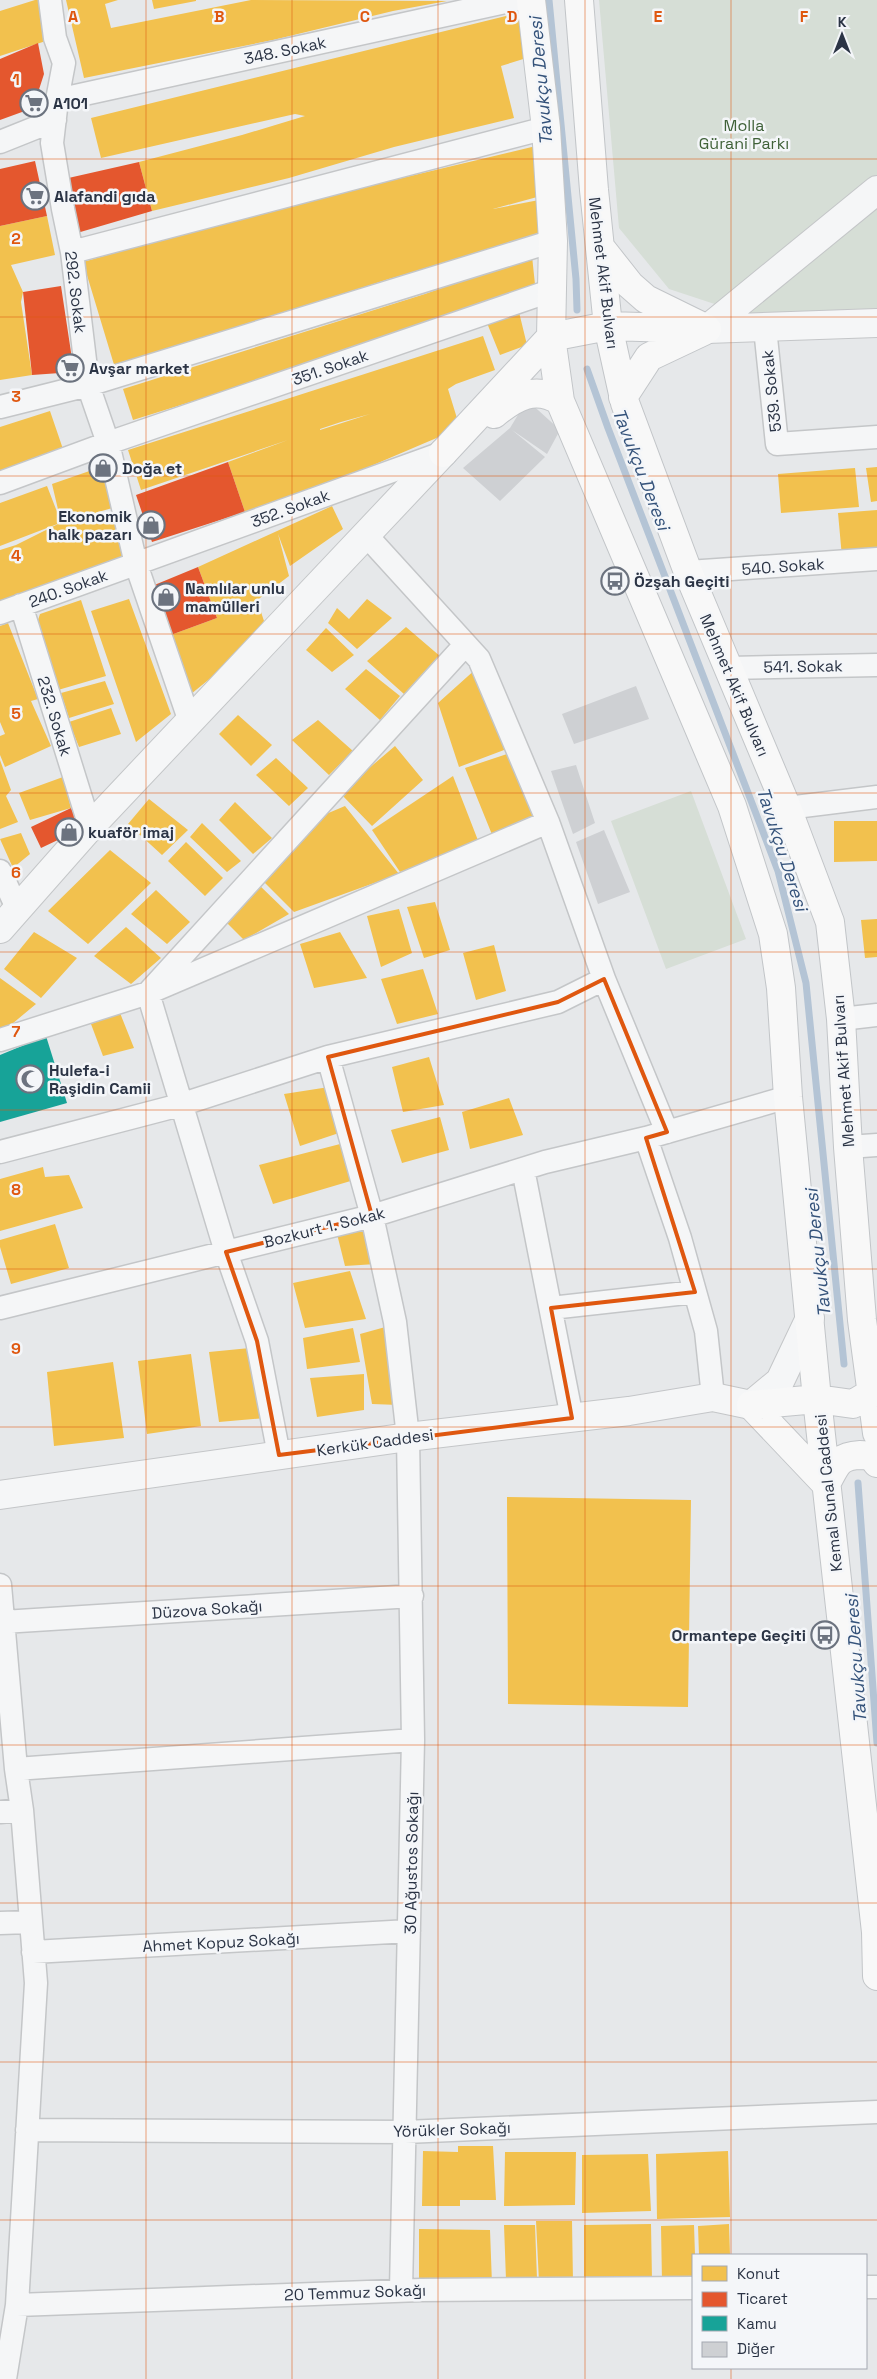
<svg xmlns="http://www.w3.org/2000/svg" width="877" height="2379" viewBox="0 0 877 2379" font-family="'Space Grotesk',sans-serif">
	<rect width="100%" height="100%" fill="#e6e8ea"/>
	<path fill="#d6ded6" d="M599,0H877V312L745,314L669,289L619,228Z
		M691,791L746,939L666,969L611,821Z"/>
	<path fill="#f2c14e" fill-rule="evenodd" d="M35,0H43L55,38L0,56V11Z
		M66,0H118L105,4L111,28L251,0L447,1L393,11L273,40L84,78Z
		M152,0H196V1L154,9Z
		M522,12L533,56L501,66L514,118L394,147L289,178L152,211L139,162L242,135L305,116L295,114L101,158L91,118Z
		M536,146L548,194L493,209L539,200L548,234L389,279L115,368L83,262L166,238L364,187Z
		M47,216L55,255L11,265L23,292L21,302L32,375L0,380V226Z
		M532,256L536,294L133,420L123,389L425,294Z
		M519,312L527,345L500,355L487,323Z
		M483,336L495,370L456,384L448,389L460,428L324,486L245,512L228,462L288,440L141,490L128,450ZM370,414L320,430V429L341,422Z
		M50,411L64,452L0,475V427Z
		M101,467L116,507L66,521L111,512L128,560L0,604V550L16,545L60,523L0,546V503L47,486L61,522L52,484Z
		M877,467V501L871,502L866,468Z
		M855,468L859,507L781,513L778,474Z
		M332,506L343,529L290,566L278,534L289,576L248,607L258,603L264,621L233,660L191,694L168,636L217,618L198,567Z
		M877,510V554L842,557L838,513Z
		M129,599L171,714L136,742L91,611Z
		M367,599L392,618L357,649L328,623L337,608L349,619Z
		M81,600L106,676L58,690L35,629L40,614Z
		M8,623L38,699L31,701L51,746L5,767L0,755V736L5,734L0,722V626Z
		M406,627L441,657L404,694L367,661Z
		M326,628L354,655L332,672L306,650Z
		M477,668L512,747L459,767L438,703Z
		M366,669L400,696L380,720L345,689Z
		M105,681L114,704L69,718L61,693Z
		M111,708L121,734L79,747L69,722Z
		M238,715L272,745L251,766L219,734Z
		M318,720L353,751L329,775L292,740Z
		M395,746L423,780L372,826L340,793Z
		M510,753L540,817L493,837L465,768Z
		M276,758L308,788L289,806L256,775Z
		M0,760L11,790L6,796L18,822L0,829Z
		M453,776L479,843L400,872L372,830Z
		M63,777L71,808L30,820L19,793Z
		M149,799L188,830L162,855L128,824Z
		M235,802L272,838L253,854L219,820Z
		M345,806L399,874L294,912L264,882L319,817Z
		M834,821H877V861L834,862Z
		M202,823L241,861L227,872L190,837Z
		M21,833L30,854L13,868L0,839Z
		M186,842L223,878L205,896L168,861Z
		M110,850L151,883L88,944L48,911Z
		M256,882L289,914L244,940L222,918Z
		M156,890L190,922L167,944L131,914Z
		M435,902L450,950L424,958L407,907Z
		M399,909L412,953L381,967L367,916Z
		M877,919V957L865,958L861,920Z
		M126,927L161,958L131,984L94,956Z
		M34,932L77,958L41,998L4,969Z
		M340,932L367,978L314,988L300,944Z
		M494,945L506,991L476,1000L463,953Z
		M423,969L438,1014L397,1024L381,979Z
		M0,978L36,1004L0,1034Z
		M120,1013L134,1048L103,1056L91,1024Z
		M429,1057L444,1105L403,1112L392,1067Z
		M329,1087L342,1132L300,1146L284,1094Z
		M509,1098L523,1135L470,1149L462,1112Z
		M440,1117L449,1150L402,1163L391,1130Z
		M344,1143L354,1180L273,1204L259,1165Z
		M43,1167L45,1177L69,1175L83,1208L0,1231V1179Z
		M367,1223L376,1264L345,1266L336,1230Z
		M55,1224L69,1268L11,1284L0,1247V1240Z
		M350,1271L366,1319L305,1328L293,1283Z
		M389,1326L399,1405L372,1404L360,1334Z
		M353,1328L360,1362L307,1369L303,1338Z
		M250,1348L266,1418L219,1422L209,1352Z
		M191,1354L201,1426L147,1434L138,1361Z
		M113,1362L124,1438L54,1446L47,1372Z
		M364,1374V1410L317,1417L310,1378Z
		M507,1497L691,1500L688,1707L508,1704Z
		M458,2146H493L496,2200H460V2206H422L423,2151L458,2152Z
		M728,2151L730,2217L657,2219L656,2154Z
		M505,2152H576L575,2205L504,2206Z
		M648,2154L651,2211L582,2213V2155Z
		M536,2221H572L573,2282H539Z
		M651,2224L652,2280L584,2279V2225Z
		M729,2224L730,2255H699L698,2226Z
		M504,2225H535L537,2279L506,2280Z
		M694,2225L695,2255H693V2282H662L661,2226Z
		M419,2229L490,2230L492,2284H419Z"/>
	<path fill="#e4572e" d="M38,43L44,74L33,108L0,120V59Z
		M35,161L47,216L0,226V169Z
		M139,162L152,211L77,233L64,179Z
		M61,286L74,372L32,375L23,292Z
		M228,462L245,512L152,542L136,495Z
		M198,567L217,618L168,636L152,586Z
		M71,808L81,829L41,848L31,827Z"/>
	<path fill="#17a398" d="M46,1036L67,1103L0,1122V1055Z"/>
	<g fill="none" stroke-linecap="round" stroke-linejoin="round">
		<path stroke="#b4c4d5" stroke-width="7" d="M549,0L576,279L577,310
			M587,369L608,428L778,871L806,983L844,1364
			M858,1483L877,1743"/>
	</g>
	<path fill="#ced0d3" d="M527,400L560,430L547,454L512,430L545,457L500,501L463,468L510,428Z
		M636,686L649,719L574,744L562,714Z
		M576,765L595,823L573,834L551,771Z
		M604,830L630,892L598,904L576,842Z"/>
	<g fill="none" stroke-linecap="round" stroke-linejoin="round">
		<g stroke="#c4c6c8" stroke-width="25">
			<path id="minor" d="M50,0L55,38L64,63L57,100L52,143L63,209L72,252L88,385L108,443L136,564L190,722
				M57,100L514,0
				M0,142L55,120
				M72,252L546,128
				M765,328L777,444L877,437
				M0,407L88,385L553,241
				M0,483L108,443L553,290
				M688,572L877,559
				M21,605L90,827
				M0,613L442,453
				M729,668L877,665
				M787,808L877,797
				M0,871L17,908
				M604,979L667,1132
				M841,1019L877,1015
				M0,1040L148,993L548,822
				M328,1057L372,1216L395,1322L408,1437L413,1740L401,2290
				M646,1138L680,1238L706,1331L713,1397
				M848,1147L877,1145
				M0,1152L180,1105L328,1057L558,1002L604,979L548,822L479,659L366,535
				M523,1169L572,1418
				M0,1308L372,1216L545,1162L646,1138L788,1097
				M551,1308L695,1292
				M279,1455L257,1341L226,1252L148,993L465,645
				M0,1585L16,1769L22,1810L36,1983L17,2305L5,2379
				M3,1622L412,1596
				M16,1769L413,1740
				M0,1812L22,1810
				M0,1923L30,1922
				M33,1952L409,1931
				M27,2130L405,2132L877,2112
				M866,2287H877
				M17,2305L421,2290L693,2288"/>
		</g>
		<g stroke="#c4c6c8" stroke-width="30">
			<path id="tertiary" d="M707,329L877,190
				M707,329L877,323
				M0,929L90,827L443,453
				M0,1495L408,1437L629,1411L713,1397L751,1405L780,1381L810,1318"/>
		</g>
		<g stroke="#c2c5c8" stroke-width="30">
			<path id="primary" d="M531,0L546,128L553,241L551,337L560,401L732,806L773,934L781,988L788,1097L817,1399L876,1932L877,1976
				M579,0L594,190L608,326L625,403L688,572L787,808L830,922L841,1019L848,1147L862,1320L877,1433
				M600,247L630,285L646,299L699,325
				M623,397L649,357L704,331
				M494,414C515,397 535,385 560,401
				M443,453L551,337L608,326L707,329
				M751,1405L826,1484C836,1466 837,1456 860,1455C867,1455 872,1456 877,1463
				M751,1405L817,1399L853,1404L873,1392"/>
		</g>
		<use href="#minor" stroke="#f5f6f7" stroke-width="22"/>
		<use href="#tertiary" stroke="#f5f6f7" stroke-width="28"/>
		<use href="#primary" stroke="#f8f8f8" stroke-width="28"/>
	</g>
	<path fill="none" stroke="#df570f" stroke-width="4" stroke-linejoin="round" d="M604,979L667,1132L646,1138L695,1292L551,1308L572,1418L279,1455L257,1341L226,1252L372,1216L328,1057L558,1002Z"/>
	<path fill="none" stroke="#df570f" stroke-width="1" stroke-opacity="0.55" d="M146,0V2379M292,0V2379M438,0V2379M585,0V2379M731,0V2255M0,159H877M0,317H877M0,476H877M0,634H877M0,793H877M0,952H877M0,1110H877M0,1269H877M0,1427H877M0,1586H877M0,1745H877M0,1903H877M0,2062H877M0,2220H877M731,2368V2379"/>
	<defs>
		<g id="supermarket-ring" transform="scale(1.4375)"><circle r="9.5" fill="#f4f6f9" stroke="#6c737f" stroke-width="1.5"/><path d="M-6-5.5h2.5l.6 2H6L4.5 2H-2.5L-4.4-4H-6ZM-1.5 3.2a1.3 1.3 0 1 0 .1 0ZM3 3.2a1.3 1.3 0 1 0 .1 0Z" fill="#6c737f"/></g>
		<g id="shop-ring" transform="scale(1.4375)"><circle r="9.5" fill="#f4f6f9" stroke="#6c737f" stroke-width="1.5"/><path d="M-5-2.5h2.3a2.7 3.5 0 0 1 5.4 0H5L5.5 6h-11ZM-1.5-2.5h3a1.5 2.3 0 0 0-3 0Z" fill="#6c737f"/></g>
		<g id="bus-ring" transform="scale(1.4375)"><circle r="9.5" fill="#f4f6f9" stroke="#6c737f" stroke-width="1.5"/><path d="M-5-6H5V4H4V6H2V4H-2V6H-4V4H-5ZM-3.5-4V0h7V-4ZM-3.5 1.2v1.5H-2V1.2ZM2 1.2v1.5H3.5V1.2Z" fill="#6c737f"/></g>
		<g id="mosque-ring" transform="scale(1.4375)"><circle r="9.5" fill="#f4f6f9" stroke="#6c737f" stroke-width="1.5"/><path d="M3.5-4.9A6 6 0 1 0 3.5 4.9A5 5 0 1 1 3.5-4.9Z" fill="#6c737f"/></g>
	</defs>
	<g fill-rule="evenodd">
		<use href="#supermarket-ring" x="34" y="103"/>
		<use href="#supermarket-ring" x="35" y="196"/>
		<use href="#supermarket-ring" x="70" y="368"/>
		<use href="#shop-ring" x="103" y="468"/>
		<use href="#shop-ring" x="151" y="525"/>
		<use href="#bus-ring" x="615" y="581"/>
		<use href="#shop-ring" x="166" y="597"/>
		<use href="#shop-ring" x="69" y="832"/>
		<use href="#mosque-ring" x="30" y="1079"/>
		<use href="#bus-ring" x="825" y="1635"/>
	</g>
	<g text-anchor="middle" stroke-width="5" stroke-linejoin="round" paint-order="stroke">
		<g font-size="16" fill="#2b3445" stroke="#f4f6f9">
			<text transform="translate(285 50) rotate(-12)" y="6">348. Sokak</text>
			<text transform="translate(604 273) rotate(83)" y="6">Mehmet Akif Bulvarı</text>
			<text transform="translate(76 292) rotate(83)" y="6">292. Sokak</text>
			<text transform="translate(330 367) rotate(-19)" y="6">351. Sokak</text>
			<text transform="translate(771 391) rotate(-96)" y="6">539. Sokak</text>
			<text transform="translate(290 508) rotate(-20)" y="6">352. Sokak</text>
			<text transform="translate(783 566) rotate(-4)" y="6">540. Sokak</text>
			<text transform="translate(68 588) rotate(-20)" y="6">240. Sokak</text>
			<text transform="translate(803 666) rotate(-1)" y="6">541. Sokak</text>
			<text transform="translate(735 685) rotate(67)" y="6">Mehmet Akif Bulvarı</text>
			<text transform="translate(55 716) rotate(73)" y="6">232. Sokak</text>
			<text transform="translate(843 1071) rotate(-94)" y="6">Mehmet Akif Bulvarı</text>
			<text transform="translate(324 1227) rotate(-14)" y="6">Bozkurt 1. Sokak</text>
			<text transform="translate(375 1442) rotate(-8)" y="6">Kerkük Caddesi</text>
			<text transform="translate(828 1493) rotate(-96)" y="6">Kemal Sunal Caddesi</text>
			<text transform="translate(207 1609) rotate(-4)" y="6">Düzova Sokağı</text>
			<text transform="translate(411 1863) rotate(-89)" y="6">30 Ağustos Sokağı</text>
			<text transform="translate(221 1942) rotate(-3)" y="6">Ahmet Kopuz Sokağı</text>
			<text transform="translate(452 2129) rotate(-2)" y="6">Yörükler Sokağı</text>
			<text transform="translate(355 2292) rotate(-2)" y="6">20 Temmuz Sokağı</text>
		</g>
		<g font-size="16" font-weight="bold" fill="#2b3445" stroke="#f4f6f9" text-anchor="start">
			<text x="53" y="109">A101</text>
			<text x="54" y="202">Alafandi gıda</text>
			<text x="89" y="374">Avşar market</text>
			<text x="122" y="474">Doğa et</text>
			<text x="132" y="522" text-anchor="end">Ekonomik<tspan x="132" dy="18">halk pazarı</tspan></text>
			<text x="634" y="587">Özşah Geçiti</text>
			<text x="185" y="594">Namlılar unlu<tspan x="185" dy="18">mamülleri</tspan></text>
			<text x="88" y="838">kuaför imaj</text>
			<text x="49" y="1076">Hulefa-i<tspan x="49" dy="18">Raşidin Camii</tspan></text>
			<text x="806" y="1641" text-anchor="end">Ormantepe Geçiti</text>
		</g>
		<g font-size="16" fill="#3f6138" stroke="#f4f6f9">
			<text x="744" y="131">Molla<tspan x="744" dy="18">Gürani Parkı</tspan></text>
		</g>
		<g font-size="18" font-style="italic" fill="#34527a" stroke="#f4f6f9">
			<text transform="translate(541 81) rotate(-95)" y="6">Tavukçu Deresi</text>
			<text transform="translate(641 469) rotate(69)" y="6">Tavukçu Deresi</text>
			<text transform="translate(782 849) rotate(72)" y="6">Tavukçu Deresi</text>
			<text transform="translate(818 1253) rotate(-96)" y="6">Tavukçu Deresi</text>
			<text transform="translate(856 1659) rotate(-94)" y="6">Tavukçu Deresi</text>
		</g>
	</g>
	<g font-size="16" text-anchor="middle" font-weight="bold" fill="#df570f" stroke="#f4f6f9" stroke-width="5" stroke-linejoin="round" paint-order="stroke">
		<text x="73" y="22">A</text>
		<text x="219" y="22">B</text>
		<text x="365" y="22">C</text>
		<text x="512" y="22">D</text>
		<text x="658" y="22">E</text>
		<text x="804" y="22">F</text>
		<text x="16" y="85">1</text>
		<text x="16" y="244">2</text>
		<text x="16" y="402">3</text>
		<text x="16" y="561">4</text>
		<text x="16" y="719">5</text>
		<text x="16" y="878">6</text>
		<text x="16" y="1037">7</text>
		<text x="16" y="1195">8</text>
		<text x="16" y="1354">9</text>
	</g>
	<rect x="692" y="2254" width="175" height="115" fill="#f4f6f9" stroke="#a4a8b1"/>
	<rect x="702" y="2266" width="25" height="15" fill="#f2c14e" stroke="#a4a8b1"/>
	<text x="737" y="2279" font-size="15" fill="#2b3445">Konut</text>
	<rect x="702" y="2292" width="25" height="15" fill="#e4572e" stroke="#a4a8b1"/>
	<text x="737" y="2304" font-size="15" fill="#2b3445">Ticaret</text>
	<rect x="702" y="2316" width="25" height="15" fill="#17a398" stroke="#a4a8b1"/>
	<text x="737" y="2329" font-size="15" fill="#2b3445">Kamu</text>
	<rect x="702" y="2342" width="25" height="15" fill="#ced0d3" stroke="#a4a8b1"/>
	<text x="737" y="2354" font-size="15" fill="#2b3445">Diğer</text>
	<g transform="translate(842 35)" stroke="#f4f6f9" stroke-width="4" paint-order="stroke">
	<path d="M0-4L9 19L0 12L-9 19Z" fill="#2b3445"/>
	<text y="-8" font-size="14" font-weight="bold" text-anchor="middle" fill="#2b3445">K</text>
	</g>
</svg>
